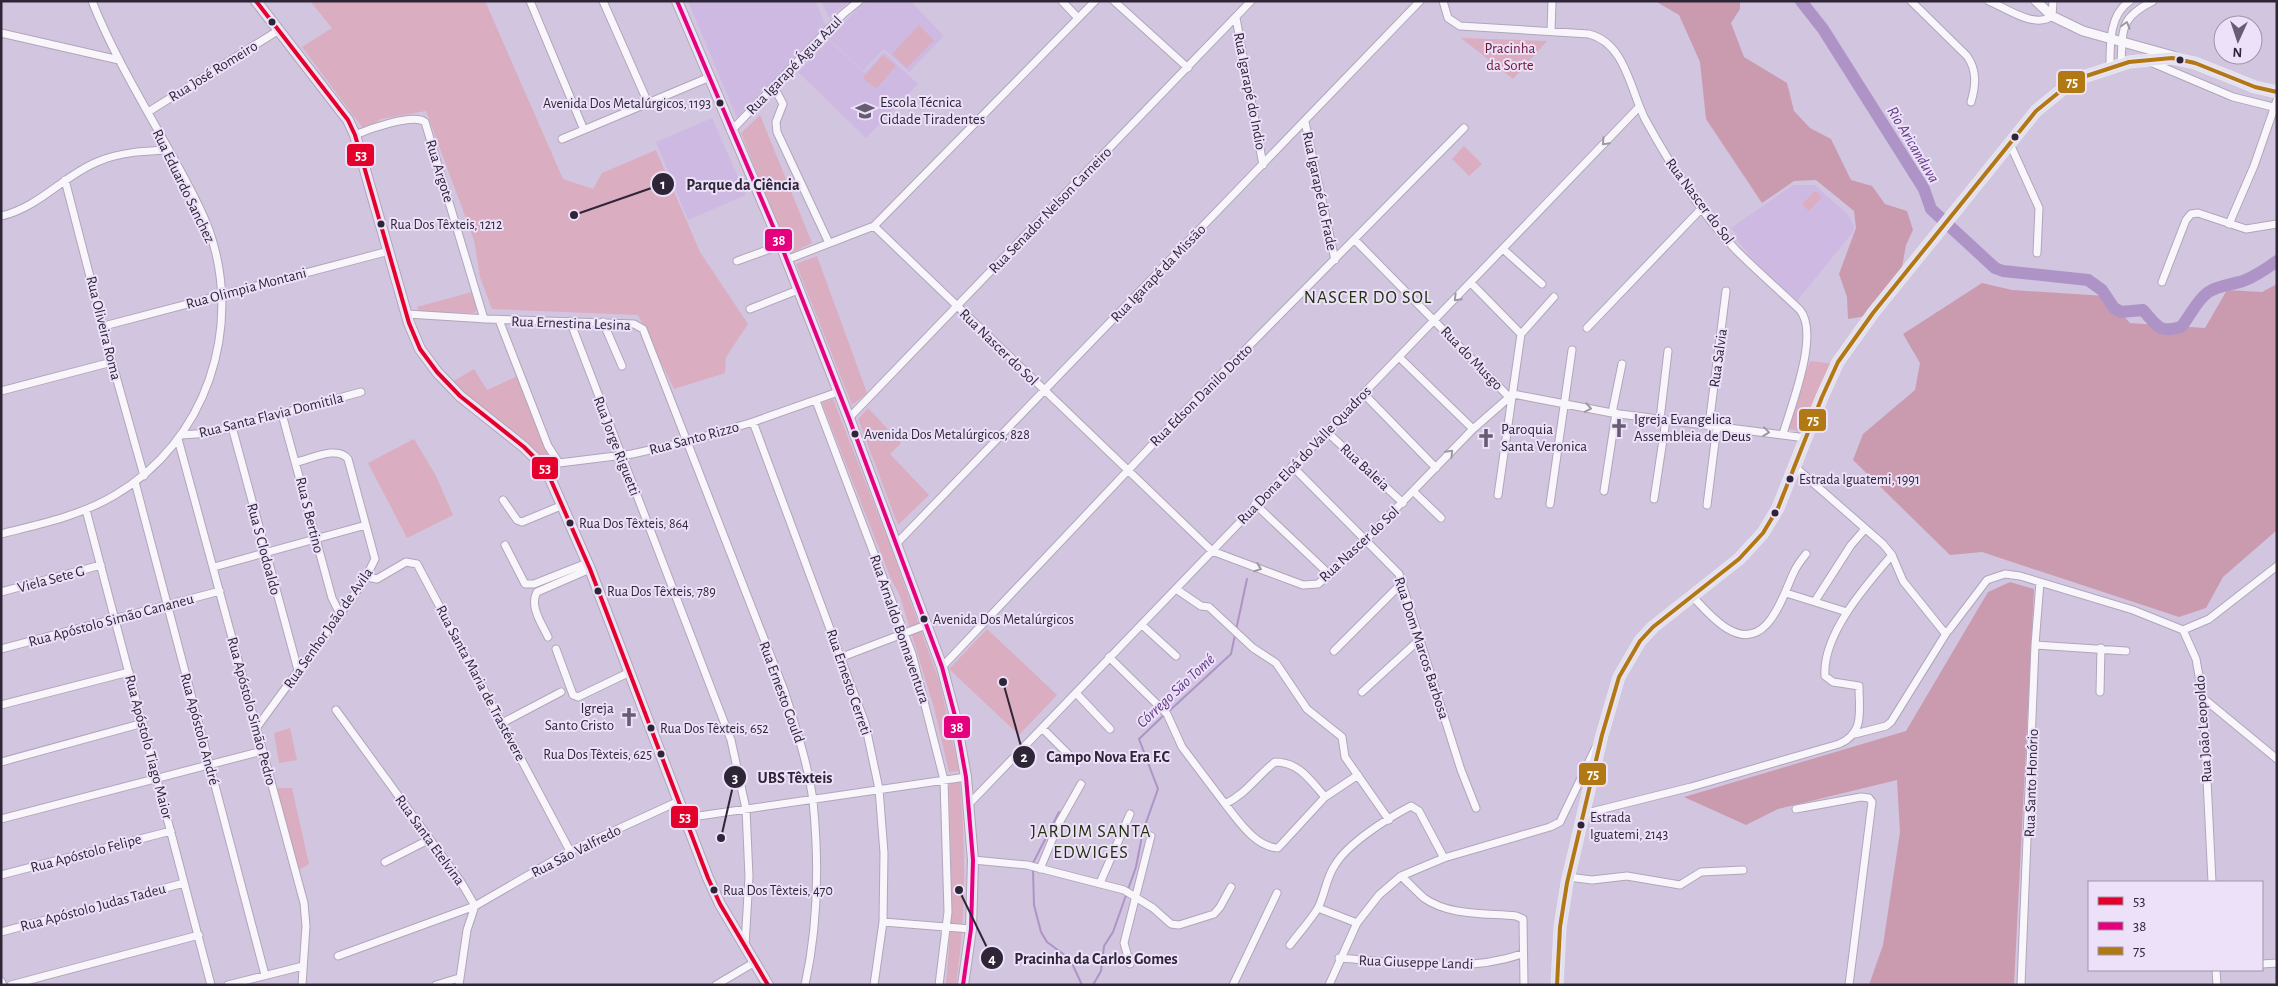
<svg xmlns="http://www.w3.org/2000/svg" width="2278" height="986" viewBox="0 0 2278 986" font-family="'Alegreya Sans',sans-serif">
	<rect width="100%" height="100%" fill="#d2c5df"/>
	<path fill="#ceb9e3" d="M688,1H815L826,26L737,118Z
		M821,1H850L829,18Z
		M868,1H910L944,36L909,72L884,49L863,71L829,39L859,7Z
		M829,40L864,73L884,52L918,84L866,138L798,72Z
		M712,118L746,195L688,220L656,142Z
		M1793,185H1815L1847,214L1854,226L1853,232L1797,301L1760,268L1735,238L1737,235L1731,228Z"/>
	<path fill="#dbadc0" d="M310,1H485L563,179L593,189L602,173L656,150L700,252L748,324L726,357L725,373L674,389L638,315L492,309L480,277L474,240L426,111L381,119L364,130L302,47L332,28Z
		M919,25L934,40L907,68L892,54Z
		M1461,38L1547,41L1513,79Z
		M883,55L896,66L876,89L863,78Z
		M760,115L812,243L789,254L741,133Z
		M1464,146L1482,164L1469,176L1452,159Z
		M1815,191L1822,197L1809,211L1802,204Z
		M817,256L867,393L852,405L796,264Z
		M472,292L477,310L474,313L425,312L419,310L417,307Z
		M1810,361L1835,364L1805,433L1787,428Z
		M474,369L487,390L518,376L556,461L547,466L452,382Z
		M833,399L887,537L940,683L959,771L949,772L934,708L900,596L891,579L822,403Z
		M868,408L901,443L890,454L929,495L898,525L858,419Z
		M414,439L436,476L453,515L407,538L368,463Z
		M987,629L1057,695L1019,735L949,669Z
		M290,728L297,760L279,763L274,733Z
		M960,782C966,851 966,917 956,985H946L952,905L949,783Z
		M277,788H292L309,864L295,872Z"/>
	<path fill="#ca9baf" d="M1655,1H1740V9L1731,23L1744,57L1787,83L1794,111L1810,128L1831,139L1851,180L1872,186L1885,204L1907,211L1913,230L1906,245L1901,273L1867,316L1848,319L1847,297L1839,274L1856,228L1854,211L1816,180L1794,181L1762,203L1706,119L1700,62L1679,15Z
		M1982,283L2012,290L2106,296L2130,323L2205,328L2227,290L2262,292L2277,284V530L2223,577L2206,608L2179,617L1982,552L1950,555L1853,460L1863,434L1915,390L1920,363L1903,334Z
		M2010,582L2034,589L2014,985H1869L1883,945L1900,832L1897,780L1778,809L1746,825L1684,797L1906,731L1988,592Z"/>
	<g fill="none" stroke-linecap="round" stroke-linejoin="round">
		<path stroke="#ae94c6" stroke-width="2" d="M1236,630L1247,579
			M1168,712L1231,654L1235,635
			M1032,865L1059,812
			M1033,870L1034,905L1041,932L1047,942L1070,959L1082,985
			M1093,985L1101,971L1104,946L1113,932L1136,867L1143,831L1158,789L1139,739L1164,715"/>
		<path stroke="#ae94c6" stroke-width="12" d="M1801,1L1823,29L1924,189L1931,209L1995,268L2003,271L2088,280L2102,290L2114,308L2121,312L2143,310C2156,324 2158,334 2181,327C2191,315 2195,303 2207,293C2218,285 2231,285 2243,281C2256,276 2266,269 2277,261"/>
		<g stroke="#b0a6ba" stroke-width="9">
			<path id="minor" d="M530,1L584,130
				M603,1L648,103
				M1062,1L1078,18
				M1114,1L1188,68
				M1443,1L1448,18L1460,26L1589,34C1625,43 1630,89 1645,119C1671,166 1699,211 1736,250C1756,270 1779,290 1800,310C1820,334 1791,406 1783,434
				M1911,1L1967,56C1977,70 1976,85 1971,102
				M1989,1C2006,8 2035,29 2052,16L2053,1
				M1236,18L1263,165
				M1551,31L1552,1
				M1,33L119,60
				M2148,61L2233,97L2277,108
				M2121,64C2123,29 2119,18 2153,1
				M2110,67C2110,45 2109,14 2130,1
				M774,87L783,104L776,122L777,132L829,243
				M148,112L279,30
				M1305,122L1335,260
				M731,131L843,14L859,1
				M355,135C369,129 413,113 425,122L484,319
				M562,139L710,77
				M2010,144L2039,208L2037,253
				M65,180L112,362L144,476
				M1,216C38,208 63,176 97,162C120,152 144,151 169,150
				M2229,224L2254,166L2277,100
				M874,226L1212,551L1303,585L1318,584L1351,555L1473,429L1513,394L1612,413L1806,438
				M1355,240L1509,397
				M1503,249L1542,284
				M786,260L874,226L1095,1
				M737,261L781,245
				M2162,282L2186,220L2191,214L2198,213L2246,229L2277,224
				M1471,283L1521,334
				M750,309L798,290
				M407,314L487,319L634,324L643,329L784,690C795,726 808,763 813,801C819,861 818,926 805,985
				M499,320L548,446L559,463
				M570,321L731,740L746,809L749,877L745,945
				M603,322L622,366
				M104,326L389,251
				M1587,328L1701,209
				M1399,357L1473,429
				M1,391L112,362
				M1364,394L1436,468
				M816,401L912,654L944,780L948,912L939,985
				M1612,413L1622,364
				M282,414L332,598L340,614
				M849,418L1251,1
				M1660,419L1668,351
				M753,422L865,723L879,789L884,853L883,922L874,985
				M1709,425L1726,291
				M232,427L298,670
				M1326,431L1403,503
				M181,435L211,433L361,392
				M178,439L304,903L306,926L302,985
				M1292,466L1399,574L1461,770L1476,808
				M1795,467L1883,544L1892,555L1903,581L1944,632L1949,630L1987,580L2005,574L2020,576L2133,610L2183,630L2196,659L2203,698L2212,882
				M546,469L559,463L632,454L686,442L753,422L838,392
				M135,482L265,975
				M1604,491L1616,413
				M1414,492L1441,518
				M1498,495L1521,334L1554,297
				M1654,499L1666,420
				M503,500L517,520L522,522L563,505
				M1255,504L1330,575
				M1550,504L1572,350
				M1707,505L1717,426
				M86,510L211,985
				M1,534C40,524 80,516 115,495C206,442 244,328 209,230C199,203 184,177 170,152C143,103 113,54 92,1
				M896,544L1420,1
				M505,545L525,584H534L587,563
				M214,567L366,525
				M367,577L377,579L406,562L417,564L570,851
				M1176,589L1201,606L1209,607L1253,648L1276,663L1307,709L1342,737L1345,757L1389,820
				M1,592L101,565
				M1786,593L1847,612
				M1691,595C1702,606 1714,621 1728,629C1767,652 1782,598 1793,574C1796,567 1801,560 1806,554
				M1815,601L1851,545L1865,529
				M1142,625L1176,656
				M2183,630L2209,619L2277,566
				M548,637C542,624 529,606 537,592L590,569
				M2035,645L2126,651
				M1,649L220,591
				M556,649L573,695L578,697L630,672
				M1334,651L1403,582
				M842,657L926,625
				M1109,657L1167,714L1182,747L1225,804C1246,794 1257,776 1275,762C1299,762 1310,780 1325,797L1358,775
				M942,667L1170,426L1464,128
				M1362,692L1420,639
				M2100,692L2101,648
				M1076,693L1110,729
				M2203,698L2277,759
				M1,705L129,672
				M336,710L461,882L475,906
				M502,723L561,692
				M257,727L364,581L375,559L348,459C338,445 311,459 297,462
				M1042,728L1071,757
				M1855,734L1886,726L1891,722L1947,632
				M1,762L143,723
				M969,804L1639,107
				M1225,804C1238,820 1255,847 1278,848L1325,797
				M1796,809L1861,797L1869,798L1872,802L1849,985
				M1583,814L1691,787L1839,744C1865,733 1859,711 1859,686L1833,682L1825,676C1822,635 1866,585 1892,555
				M685,818L966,777
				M1,819L262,751
				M973,860L1027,865L1124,890L1153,908L1171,924L1179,925L1214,914L1220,907L1231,887
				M385,862L430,839
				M1040,869L1059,823L1081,784
				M1,875L171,831
				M1401,876C1409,883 1416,891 1424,898C1449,916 1486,913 1516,916L1523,919L1524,985
				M1568,877L1592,880L1627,876L1680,885L1701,872L1743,870
				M1100,883L1130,814
				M1318,908L1357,923
				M883,922L971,929
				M1,932L184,883
				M1290,945C1299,933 1310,921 1318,908C1325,894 1326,878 1335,865C1348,843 1388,818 1411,806L1419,811L1444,858
				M338,956L475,906L570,851L679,801
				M1339,958C1399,962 1464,974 1522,954
				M1130,964L1124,943L1151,836
				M2262,964L2277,963
				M2216,970L2217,985
				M1,981L3,985
				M11,985L199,935
				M228,985L303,966
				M436,985L459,978
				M459,985L467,930L475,906
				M716,985L755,962
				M1233,985L1277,893
				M1329,985L1357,923L1379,895L1401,876L1444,858L1550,827L1560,822L1595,749
				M2021,985L2035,645L2040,582"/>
		</g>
		<g stroke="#b0a6ba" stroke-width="11">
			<path id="tertiary" d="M2036,1L2052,16L2083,31L2173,56"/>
		</g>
		<g stroke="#b0a6ba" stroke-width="12">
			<path id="secondary" d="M256,1L348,120L355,135L409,323L420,349L437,372L460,396L524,447L546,469L590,569L708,878L720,904L768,985
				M677,1L781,245L849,418L942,667L955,716L966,777L973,860L971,929L963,985"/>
		</g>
		<g stroke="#ebe5f1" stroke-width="13">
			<path id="primary" d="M1557,985L1560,927L1567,883L1602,735L1619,677L1640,641L1653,627L1739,559L1763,533L1778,508L1822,397L1838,362L1873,313L2036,111L2074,80L2129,62L2172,58L2195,63L2255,87L2277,92"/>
		</g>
		<use href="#minor" stroke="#f8f6fa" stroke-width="7"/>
		<use href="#tertiary" stroke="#f8f6fa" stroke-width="9"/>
		<use href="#secondary" stroke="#ebecf0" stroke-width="10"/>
		<use href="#primary" stroke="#dce3e6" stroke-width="11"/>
		<g stroke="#ece1f9" stroke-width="8">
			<path id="bus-1" d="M256,1L348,120L355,135L409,323L420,349L437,372L460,396L524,447L546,469L590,569L708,878L720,904L768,985"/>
		</g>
		<g stroke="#ece1f9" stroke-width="8">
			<path id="bus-2" d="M677,1L781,245L849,418L942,667L955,716L966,777L973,860L971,929L963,985"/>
		</g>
		<g stroke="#ece1f9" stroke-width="8">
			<path id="bus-3" d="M1557,985L1560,927L1567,883L1602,735L1619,677L1640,641L1653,627L1739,559L1763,533L1778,508L1822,397L1838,362L1873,313L2036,111L2074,80L2129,62L2172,58L2195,63L2255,87L2277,92"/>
		</g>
		<use href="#bus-1" stroke="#e4002b" stroke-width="4"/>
		<use href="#bus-2" stroke="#e5007d" stroke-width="4"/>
		<use href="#bus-3" stroke="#b17913" stroke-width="4"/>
	</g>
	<defs><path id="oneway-chevron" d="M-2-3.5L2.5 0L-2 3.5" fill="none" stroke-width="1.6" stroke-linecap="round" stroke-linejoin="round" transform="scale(1.25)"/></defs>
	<g stroke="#9d98a2">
		<use href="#oneway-chevron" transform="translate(2126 25) rotate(-74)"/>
		<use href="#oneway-chevron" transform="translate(1605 142) rotate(133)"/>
		<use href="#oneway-chevron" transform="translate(1457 298) rotate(134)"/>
		<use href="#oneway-chevron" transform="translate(1588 408) rotate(11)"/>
		<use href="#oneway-chevron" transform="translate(1766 432) rotate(7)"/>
		<use href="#oneway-chevron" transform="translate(1450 453) rotate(-46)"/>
		<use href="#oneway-chevron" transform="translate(1258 568) rotate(21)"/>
	</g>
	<defs>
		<g id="university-bare" transform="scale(1.5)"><path d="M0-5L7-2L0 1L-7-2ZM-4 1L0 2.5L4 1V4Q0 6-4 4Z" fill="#675d72" stroke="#ece1f9" stroke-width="2.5" paint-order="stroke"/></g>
		<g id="church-bare" transform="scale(1.5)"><path d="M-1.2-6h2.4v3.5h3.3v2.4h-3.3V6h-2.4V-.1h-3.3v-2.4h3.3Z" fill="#675d72" stroke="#ece1f9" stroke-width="2.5" paint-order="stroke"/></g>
	</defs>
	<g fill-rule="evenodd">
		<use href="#university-bare" x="865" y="111"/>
		<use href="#church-bare" x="1619" y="428"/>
		<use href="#church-bare" x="1486" y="438"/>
		<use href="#church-bare" x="629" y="717"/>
	</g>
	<g fill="#2e2537" stroke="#ece1f9" stroke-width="2">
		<circle cx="272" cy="22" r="4.5"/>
		<circle cx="2180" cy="60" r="4.5"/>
		<circle cx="720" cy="103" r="4.5"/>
		<circle cx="2015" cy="137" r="4.5"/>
		<circle cx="381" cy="224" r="4.5"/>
		<circle cx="855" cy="434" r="4.5"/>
		<circle cx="1790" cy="479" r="4.5"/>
		<circle cx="1775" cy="513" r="4.5"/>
		<circle cx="570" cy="523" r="4.5"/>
		<circle cx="598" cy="591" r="4.5"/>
		<circle cx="924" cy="619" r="4.5"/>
		<circle cx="651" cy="728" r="4.5"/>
		<circle cx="661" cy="754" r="4.5"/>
		<circle cx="1581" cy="825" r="4.5"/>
		<circle cx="714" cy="890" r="4.5"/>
	</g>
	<g text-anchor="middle" stroke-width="4" stroke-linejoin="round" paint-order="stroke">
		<g font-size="14" fill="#2e2537" stroke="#ece1f9" text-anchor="start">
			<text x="711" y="108" text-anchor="end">Avenida Dos Metalúrgicos, 1193</text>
			<text x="390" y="229">Rua Dos Têxteis, 1212</text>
			<text x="864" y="439">Avenida Dos Metalúrgicos, 828</text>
			<text x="1799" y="484">Estrada Iguatemi, 1991</text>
			<text x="579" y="528">Rua Dos Têxteis, 864</text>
			<text x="607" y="596">Rua Dos Têxteis, 789</text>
			<text x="933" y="624">Avenida Dos Metalúrgicos</text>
			<text x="660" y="733">Rua Dos Têxteis, 652</text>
			<text x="652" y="759" text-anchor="end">Rua Dos Têxteis, 625</text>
			<text x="1590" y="822">Estrada<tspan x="1590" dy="17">Iguatemi, 2143</tspan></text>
			<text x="723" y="895">Rua Dos Têxteis, 470</text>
		</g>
		<g font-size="15" fill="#721733" stroke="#ece1f9">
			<text x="1510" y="53">Pracinha<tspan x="1510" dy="17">da Sorte</tspan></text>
		</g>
		<g font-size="15" fill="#2e2537" stroke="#ece1f9">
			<text transform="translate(794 65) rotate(-46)" y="5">Rua Igarapé Água Azul</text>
			<text transform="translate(213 71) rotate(-32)" y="5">Rua José Romeiro</text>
			<text transform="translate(1250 91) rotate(79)" y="5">Rua Igarapé do Indio</text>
			<text transform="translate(440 171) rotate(73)" y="5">Rua Argote</text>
			<text transform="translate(184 186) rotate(64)" y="5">Rua Eduardo Sanchez</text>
			<text transform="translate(1320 191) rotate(78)" y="5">Rua Igarapé do Frade</text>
			<text transform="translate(1700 201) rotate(53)" y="5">Rua Nascer do Sol</text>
			<text transform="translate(1050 210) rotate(-46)" y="5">Rua Senador Nelson Carneiro</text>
			<text transform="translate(1158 273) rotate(-46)" y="5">Rua Igarapé da Missão</text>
			<text transform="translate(246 288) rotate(-15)" y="5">Rua Olimpia Montani</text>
			<text transform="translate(571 323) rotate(2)" y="5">Rua Ernestina Lesina</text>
			<text transform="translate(104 328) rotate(76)" y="5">Rua Oliveira Roma</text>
			<text transform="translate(999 347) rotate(44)" y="5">Rua Nascer do Sol</text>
			<text transform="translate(1472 358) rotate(46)" y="5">Rua do Musgo</text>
			<text transform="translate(1718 358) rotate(-82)" y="5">Rua Salvia</text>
			<text transform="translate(1201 395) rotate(-45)" y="5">Rua Edson Danilo Dotto</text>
			<text transform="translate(271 415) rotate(-14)" y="5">Rua Santa Flavia Domitila</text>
			<text transform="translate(694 438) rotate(-15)" y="5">Rua Santo Rizzo</text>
			<text transform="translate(617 446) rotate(69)" y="5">Rua Jorge Riguetti</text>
			<text transform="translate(1304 455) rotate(-46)" y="5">Rua Dona Eloá do Valle Quadros</text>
			<text transform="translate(1365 467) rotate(43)" y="5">Rua Baleia</text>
			<text transform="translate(310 515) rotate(76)" y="5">Rua S Bertino</text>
			<text transform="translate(1359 544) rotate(-43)" y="5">Rua Nascer do Sol</text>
			<text transform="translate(264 549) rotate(75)" y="5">Rua S Clodoaldo</text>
			<text transform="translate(51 579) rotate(-15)" y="5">Viela Sete G</text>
			<text transform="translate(111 620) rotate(-15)" y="5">Rua Apóstolo Simão Cananeu</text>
			<text transform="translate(328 628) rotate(-55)" y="5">Rua Senhor João de Avila</text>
			<text transform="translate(900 629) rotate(71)" y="5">Rua Arnaldo Bonnaventura</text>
			<text transform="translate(1422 648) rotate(72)" y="5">Rua Dom Marcos Barbosa</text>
			<text transform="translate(849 682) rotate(71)" y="5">Rua Ernesto Cerreti</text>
			<text transform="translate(481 683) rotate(62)" y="5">Rua Santa Maria de Trastévere</text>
			<text transform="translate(782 692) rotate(70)" y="5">Rua Ernesto Gould</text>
			<text transform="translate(252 711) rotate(75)" y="5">Rua Apóstolo Simão Pedro</text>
			<text transform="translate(200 729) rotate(75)" y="5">Rua Apóstolo André</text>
			<text transform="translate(2203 729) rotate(-94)" y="5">Rua João Leopoldo</text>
			<text transform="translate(149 747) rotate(75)" y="5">Rua Apóstolo Tiago Maior</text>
			<text transform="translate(2031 783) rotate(-88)" y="5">Rua Santo Honório</text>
			<text transform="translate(430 840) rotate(54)" y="5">Rua Santa Etelvina</text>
			<text transform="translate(576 851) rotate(-27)" y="5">Rua São Valfredo</text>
			<text transform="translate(86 853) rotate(-15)" y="5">Rua Apóstolo Felipe</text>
			<text transform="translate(93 907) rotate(-15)" y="5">Rua Apóstolo Judas Tadeu</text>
			<text transform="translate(1416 962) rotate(2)" y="5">Rua Giuseppe Landi</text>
		</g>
		<g font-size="15" fill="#2e2537" stroke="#ece1f9" text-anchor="start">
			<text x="880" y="107">Escola Técnica<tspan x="880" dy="17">Cidade Tiradentes</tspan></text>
			<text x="1634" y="424">Igreja Evangelica<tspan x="1634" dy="17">Assembleia de Deus</tspan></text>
			<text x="1501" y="434">Paroquia<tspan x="1501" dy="17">Santa Veronica</tspan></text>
			<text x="614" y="713" text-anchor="end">Igreja<tspan x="614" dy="17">Santo Cristo</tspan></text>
		</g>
		<g font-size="16" font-style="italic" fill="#623984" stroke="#ece1f9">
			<text transform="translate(1914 144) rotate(59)" y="6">Rio Aricanduva</text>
			<text transform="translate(1175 690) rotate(-43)" y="6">Córrego São Tomé</text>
		</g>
		<g font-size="18" letter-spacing="1" fill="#23310d" stroke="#ece1f9">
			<text x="1368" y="303">NASCER DO SOL</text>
			<text x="1091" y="837">JARDIM SANTA<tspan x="1091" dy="21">EDWIGES</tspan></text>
		</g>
	</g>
	<path fill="none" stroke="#2e2537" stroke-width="2" d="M574 215L663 184M1003 682L1024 757M721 838L735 777M959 890L992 958"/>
	<g fill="#2e2537" stroke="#ece1f9" stroke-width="2">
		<circle cx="574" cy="215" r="5"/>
		<circle cx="1003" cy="682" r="5"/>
		<circle cx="721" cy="838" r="5"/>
		<circle cx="959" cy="890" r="5"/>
		<circle cx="663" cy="184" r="12"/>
		<circle cx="1024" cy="757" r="12"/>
		<circle cx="735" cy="777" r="12"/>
		<circle cx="992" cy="958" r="12"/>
	</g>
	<g font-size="15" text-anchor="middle" font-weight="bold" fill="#fff">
		<text x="663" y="189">1</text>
		<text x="1024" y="762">2</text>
		<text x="735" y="783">3</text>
		<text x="992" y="964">4</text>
	</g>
	<g font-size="16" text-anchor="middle" font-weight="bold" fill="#2e2537" stroke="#ece1f9" stroke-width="4" stroke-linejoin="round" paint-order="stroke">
		<text x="743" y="190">Parque da Ciência</text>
		<text x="1108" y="762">Campo Nova Era F.C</text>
		<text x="795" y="783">UBS Têxteis</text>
		<text x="1096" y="964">Pracinha da Carlos Gomes</text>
	</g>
	<g stroke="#ece1f9" stroke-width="2">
		<rect x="2057" y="70" width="29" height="24" rx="5" fill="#b17913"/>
		<rect x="346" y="143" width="29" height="24" rx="5" fill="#e4002b"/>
		<rect x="764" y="228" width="29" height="24" rx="5" fill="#e5007d"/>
		<rect x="1798" y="408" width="29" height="24" rx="5" fill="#b17913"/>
		<rect x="531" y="456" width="28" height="24" rx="5" fill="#e4002b"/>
		<rect x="943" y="715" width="28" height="24" rx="5" fill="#e5007d"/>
		<rect x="1578" y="762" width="29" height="24" rx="5" fill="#b17913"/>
		<rect x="670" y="805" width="29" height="24" rx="5" fill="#e4002b"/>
	</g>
	<g font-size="14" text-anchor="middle" font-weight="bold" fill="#fff">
		<text x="2072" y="87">75</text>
		<text x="361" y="160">53</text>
		<text x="779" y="245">38</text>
		<text x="1813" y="425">75</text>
		<text x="545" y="473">53</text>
		<text x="957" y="732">38</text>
		<text x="1593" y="779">75</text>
		<text x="685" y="822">53</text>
	</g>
	<rect width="2278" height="986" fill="none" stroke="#2e2537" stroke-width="5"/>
	<rect x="2088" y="881" width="175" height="90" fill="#ece1f9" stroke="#a096ab"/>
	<rect x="2098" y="897" width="25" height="8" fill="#e4002b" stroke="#a096ab"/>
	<text x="2133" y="906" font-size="15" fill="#2e2537">53</text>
	<rect x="2098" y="922" width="25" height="8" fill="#e5007d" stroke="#a096ab"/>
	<text x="2133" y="931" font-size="15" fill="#2e2537">38</text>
	<rect x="2098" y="947" width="25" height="8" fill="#b17913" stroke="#a096ab"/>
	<text x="2133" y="956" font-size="15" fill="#2e2537">75</text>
	<g transform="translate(2238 40) rotate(183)"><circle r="24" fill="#ece1f9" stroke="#a096ab"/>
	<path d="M0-4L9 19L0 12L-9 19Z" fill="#675d72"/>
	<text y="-8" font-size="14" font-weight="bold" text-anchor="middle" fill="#2e2537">N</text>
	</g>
</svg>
